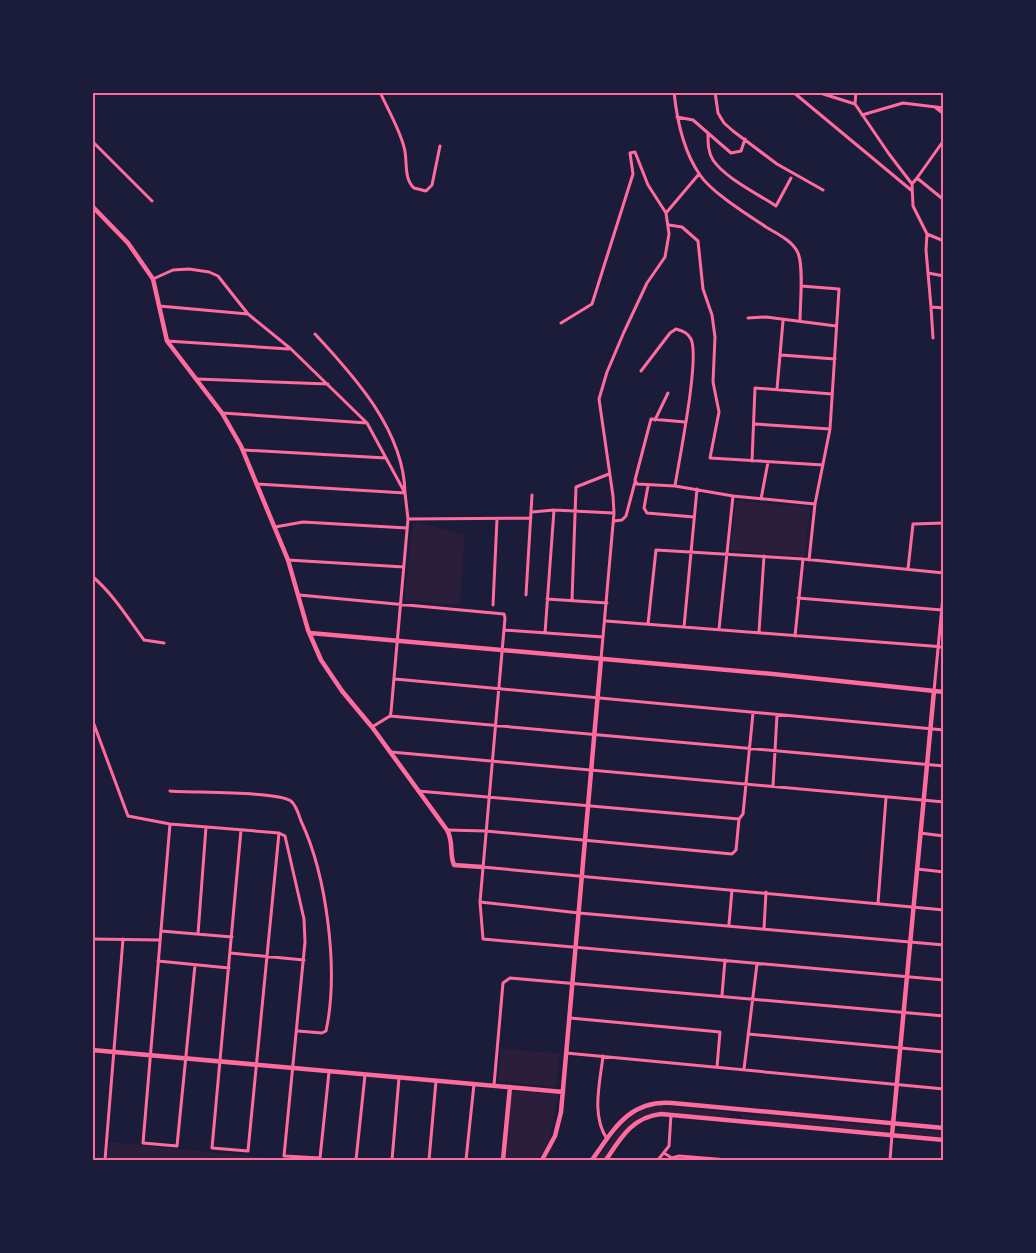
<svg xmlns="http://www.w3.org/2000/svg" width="1036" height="1253" viewBox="0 0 1036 1253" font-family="Quicksand,sans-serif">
	<rect width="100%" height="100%" fill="#1b1b3a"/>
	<path fill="#2a1e3b" d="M736,501L810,507L805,557L730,550Z
		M417,522L465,535L460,605L404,600L413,523Z
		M501,1049L560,1053L556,1087L498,1081Z
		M511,1091L558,1094L550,1140L537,1160H505Z
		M664,1106L729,1112L730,1117C722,1120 709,1116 699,1115C637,1110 639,1110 604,1160H597C615,1135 629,1107 664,1106Z
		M741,1114L888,1127L887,1132L741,1119Z
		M902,1128L943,1132V1137L902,1133Z
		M109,1142L279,1159L282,1157L311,1160H107Z"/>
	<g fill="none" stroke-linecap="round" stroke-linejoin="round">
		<path stroke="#ff6b9d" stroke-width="3" d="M380,92C388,110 399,128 404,147C408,160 403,178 414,188L426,191L432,185L440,146
			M674,92C677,121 683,151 700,175C711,192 748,215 766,227C776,233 793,241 798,253C804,267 800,305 800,321
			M715,92L718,113L724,123L733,131L777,164L823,190
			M793,92L911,190
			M817,92L855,104
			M856,92L855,104L889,154L912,184L917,178L944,200
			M936,108L944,114
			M862,115L903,103L944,108
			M677,117L693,120L731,153L741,151L745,139
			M708,134C708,143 708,152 713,160C725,178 758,194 776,206L791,178
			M92,141L152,201
			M917,178L944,140
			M912,184L913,206L927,234L926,250L931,307L944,308
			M666,213L699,174
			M669,225L682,227L698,241L703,289L712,315L715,337L713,382L719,412L710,458L823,465
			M927,234L944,241
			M928,273L944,276
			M153,279L173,270L189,269L209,272L218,276L248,314L291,349L367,423L405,493L408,519L391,712L390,716L372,727
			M801,286L839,289L830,429L815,504L809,560
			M159,306L248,314
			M931,307L933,338
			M748,318L766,317L836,326
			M561,323L592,304L633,174L630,153L635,152L648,185L666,213L669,234L665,257L647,283L624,332L607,372L599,399L613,496L614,513L601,659
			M167,341L289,349
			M781,355L835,359
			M641,371L670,333L676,329C683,331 688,333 691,339C700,358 679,460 675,486
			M197,379L328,384
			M777,389L783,321
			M222,413L367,423
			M655,420L668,393
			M685,422L651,419L635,480L637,484L675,486L733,496L815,504
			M755,424L830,429
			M243,450L386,458
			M752,461L755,388L832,394
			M257,484L405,493C404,431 355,377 315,334
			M648,486L644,508L647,513L694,517
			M761,499L768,462
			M532,512L554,510L613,513
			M408,519L531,518
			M614,521L622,520L626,516L635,482
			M275,527L303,522L407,528
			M288,560L404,567
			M908,569L913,524L944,523
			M92,576C114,595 127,617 144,640L164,643
			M299,595L504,614L505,618L480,902L483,939L944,980
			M526,595L532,495
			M798,598L942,610
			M547,599L607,603
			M572,600L576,487L609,474
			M493,605L497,519
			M606,621L944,647
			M648,624L656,550L803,559L944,573
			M684,627L697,489
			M719,629L733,496
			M504,630L603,637
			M759,632L764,556
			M545,633L554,510
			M795,636L803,559
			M395,679L944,730
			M934,691L944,585
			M390,716L944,766
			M92,719L128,816L170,824L279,833L285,836L304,919L305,942L284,1156L320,1158L329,1072
			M391,752L944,802
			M773,786L777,715
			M170,791C192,793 277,791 291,801C296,805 299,815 301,821C327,876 339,971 326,1031L322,1033L298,1031
			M418,791L739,819
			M739,819L743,814L753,713
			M170,824L143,1143L177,1146L195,965
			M241,830L212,1148L248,1151L279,833
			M447,830L486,831L732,854L736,850L739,819
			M920,833L944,836
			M482,867L944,910
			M917,869L944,872
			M480,902L579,913L944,945
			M878,903L886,798
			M729,924L732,890
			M764,929L766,892
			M161,931L232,937
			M198,934L206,827
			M92,939L160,940
			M230,953L304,960
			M158,961L229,968
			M722,995L725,960
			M570,1018L720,1032L717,1067
			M748,1034L944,1052
			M566,1053L944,1089
			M603,1056C600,1083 591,1115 607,1139
			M744,1069L757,964
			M494,1085L503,983L510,978L944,1016
			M664,1153L675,1160
			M672,1158L679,1156L728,1160
			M105,1160L123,939
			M356,1160L365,1075
			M392,1160L399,1078
			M429,1160L436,1081
			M466,1160L474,1084
			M658,1160L669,1146L671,1115
			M890,1160L892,1135"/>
		<path stroke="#ff6b9d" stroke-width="4.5" d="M92,206L128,243L153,279L167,341L222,413L241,446L288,560L308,630L321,660L342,691L372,727L447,830C454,842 449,853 454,865L482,867
			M310,633L773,674L944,692
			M92,1050L563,1092
			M892,1135L934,691
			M503,1160L510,1087
			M542,1160L555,1136L561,1112L601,659"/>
		<path stroke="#ff6b9d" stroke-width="4.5" d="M592,1160C614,1129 629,1100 672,1103L944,1128
			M606,1160C620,1139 632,1117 661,1114L944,1140"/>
	</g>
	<rect width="1036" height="1253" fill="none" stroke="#1b1b3a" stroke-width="188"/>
	<rect x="94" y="94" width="848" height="1065" fill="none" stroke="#ff6b9d" stroke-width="2"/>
</svg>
